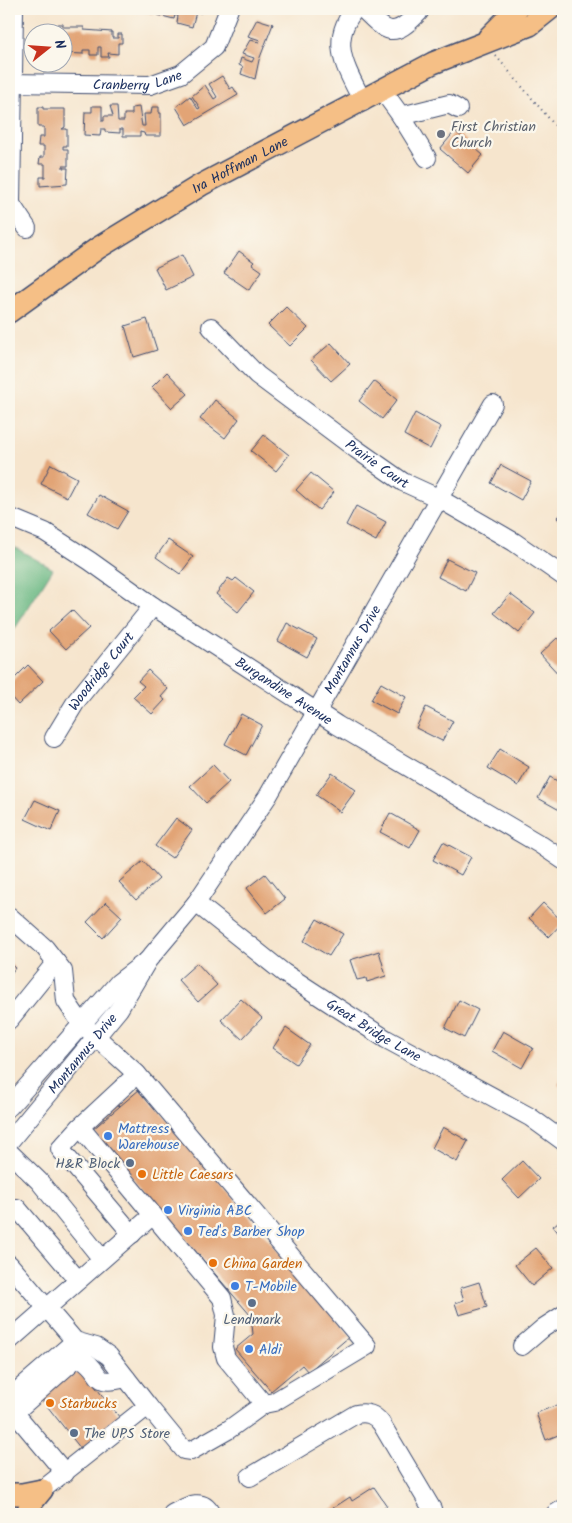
<svg xmlns="http://www.w3.org/2000/svg" width="572" height="1523" viewBox="0 0 572 1523" font-family="Kalam,sans-serif">
	<rect width="100%" height="100%" fill="#fbf7ec"/>
	<filter id="ink" filterUnits="userSpaceOnUse"><feTurbulence type="fractalNoise" baseFrequency=".02" numOctaves="2"/><feDisplacementMap in="SourceGraphic" scale="10" xChannelSelector="R" yChannelSelector="G"/><feConvolveMatrix kernelMatrix="1 2 1 2 8 2 1 2 1" color-interpolation-filters="sRGB"/></filter>
	<filter id="wash" filterUnits="userSpaceOnUse"><feTurbulence type="fractalNoise" baseFrequency=".0096" numOctaves="4" result="noise"/><feDisplacementMap in="SourceGraphic" scale="20" xChannelSelector="R" yChannelSelector="G"/><feGaussianBlur stdDeviation="1.12" result="paint"/><feColorMatrix in="noise" values="0 0 0 0 0 0 0 0 0 0 0 0 0 0 0 0 0 1.4 0 .05"/><feComposite in="paint" operator="in"/></filter>
	<g filter="url(#wash)">
		<rect width="100%" height="100%" fill="#f6e5cd"/>
		<path fill="#6bb883" stroke="#437470" d="M9,544L53,569L9,638Z"/>
		<g id="blocks">
			<path fill="#e2a476" d="M140,9H202L201,13L196,12L192,27L177,23L178,16L175,15L174,19L158,15V12L154,11L153,14L139,11Z
				M395,9H400V13H395Z
				M257,19L273,24L259,60L255,79L241,74L243,67L239,65L241,58L252,62L254,58L242,54L250,40L259,42L260,40L248,36Z
				M58,24H63V27H84V30L112,32V38H118V34H122V43H118V54L108,53L109,57H101V47H98V55H90V50H83V54L62,53V32H57Z
				M222,76L230,89L233,87L238,95L187,125L176,107L190,96L198,109L200,108L192,96L205,85L214,99L217,97L209,84Z
				M92,106H102V121H104V116H113L110,106H117L118,121H124V114H132V108L139,107L142,126H145L144,114H151L152,107H159V113H161V136H145L144,133L140,132V136H123V129H120V133L105,132V129H101L100,136L84,135L85,112H92Z
				M38,107H43V109H65V127L62,129H67V146H63V149H68V166H63V168H68L67,184L40,186V177H45V164H39L40,157H44V146H38L39,137H44V127H38Z
				M455,131L483,155L468,173L440,149Z
				M239,251L254,262L252,264L262,271L249,290L224,273Z
				M182,255L193,277L166,290L155,268Z
				M286,307L308,328L290,346L268,325Z
				M147,319L157,350L134,357L125,326Z
				M331,343L350,364L331,381L311,360Z
				M167,372L188,394L172,408L152,387Z
				M374,381L397,400L382,419L359,401Z
				M215,400L239,419L225,438L200,419Z
				M415,413L441,427L430,449L404,435Z
				M264,435L289,455L276,471L251,451Z
				M51,464L77,478L67,497L41,484Z
				M501,465L531,481L521,500L491,483Z
				M311,473L334,492L319,510L296,490Z
				M99,495L128,511L117,529L88,513Z
				M356,506L386,522L376,541L346,525Z
				M563,512V524L557,518Z
				M168,540L193,557L180,574L156,557Z
				M447,559L475,573L466,591L438,577Z
				M228,578L233,581L236,578L254,592L238,612L216,594Z
				M510,594L535,613L519,633L494,613Z
				M72,610L89,628L66,649L49,631Z
				M287,623L317,639L307,657L278,641Z
				M557,638L563,645V675L561,677L540,654Z
				M28,665L43,681L18,705L9,695V684Z
				M148,670L168,689L161,697L165,700L152,714L133,697L144,686L138,681Z
				M381,683L406,697L397,714L371,700Z
				M426,707L453,721L442,741L416,728Z
				M241,714L262,725L246,755L225,744Z
				M500,749L529,767L518,786L488,768Z
				M213,765L229,782L206,803L190,786Z
				M332,773L356,790L340,812L316,795Z
				M550,777L563,784V812L538,798Z
				M35,800L60,811L51,831L25,819Z
				M390,813L420,830L410,848L380,832Z
				M176,818L192,830L172,858L155,846Z
				M443,842L471,857L461,875L433,860Z
				M143,861L159,879L136,900L119,882Z
				M265,874L285,899L267,913L247,888Z
				M106,902L122,917L103,938L87,922Z
				M543,903L563,922L549,937L529,918Z
				M317,919L343,934L329,956L304,941Z
				M379,951L386,976L367,982L366,978L357,980L350,960Z
				M9,963L15,968L9,976Z
				M197,963L217,985L198,1002L178,980Z
				M241,999L262,1018L242,1039L221,1020Z
				M459,1000L478,1010L464,1038L445,1028Z
				M286,1028L310,1045L296,1064L273,1048Z
				M503,1031L533,1048L522,1068L492,1051Z
				M563,1075V1088L558,1085Z
				M140,1089L350,1336L308,1372L302,1365L271,1391L235,1349L253,1334L251,1316L92,1130Z
				M443,1127L468,1141L457,1162L432,1148Z
				M522,1161L539,1179L519,1198L502,1180Z
				M563,1218V1239L553,1226Z
				M536,1248L553,1268L532,1286L515,1265Z
				M479,1282L487,1307L459,1315L455,1303L464,1300L460,1288Z
				M79,1366L120,1418L81,1449L40,1397Z
				M563,1403V1433L546,1440L536,1413Z
				M374,1487L387,1506L374,1514H324L350,1497L352,1501Z"/>
		</g>
	</g>
	<g filter="url(#ink)">
		<use href="#blocks" fill-opacity="0" stroke="#3c4a6f" stroke-width="1"/>
		<g fill="none" stroke-linecap="round" stroke-linejoin="round">
			<g stroke="#3c4a6f" stroke-width="20">
				<g id="minor">
					<path d="M14,9L11,204L27,228"/>
					<path d="M355,9C328,42 346,68 363,102"/>
					<path d="M363,9C388,34 393,39 419,12"/>
					<path id="s1" d="M9,83L150,85L181,74L214,47L229,9"/>
					<path d="M383,91L401,116L449,104L458,109"/>
					<path d="M401,116L427,158"/>
					<path id="s2" d="M211,327L257,375L356,449L403,482L438,498L514,542L563,576"/>
					<path id="s3" d="M9,517L45,532L90,561L153,606L337,725L541,845L563,860"/>
					<path id="s4" d="M54,738L77,700L153,606"/>
					<path id="s5" d="M196,903L284,973L330,1003L386,1039L530,1117L563,1141"/>
					<path d="M9,916L45,948L63,971L66,1001L81,1023L137,1074L80,1127L153,1215L9,1341"/>
					<path d="M9,1020L56,962"/>
					<path d="M137,1074L367,1346L274,1402L264,1404L226,1358L223,1347L226,1315L222,1298L153,1215"/>
					<path d="M9,1107L118,983L144,963"/>
					<path d="M80,1127L60,1149L132,1234"/>
					<path id="s6" d="M9,1142L119,1009L148,960L196,903L268,796L493,404"/>
					<path d="M9,1152L39,1181L102,1259"/>
					<path d="M9,1215L17,1208L78,1280"/>
					<path d="M9,1264L75,1341L96,1347L109,1356L148,1406L42,1490"/>
					<path d="M522,1346L543,1328L563,1315"/>
					<path d="M9,1398L75,1341"/>
					<path d="M9,1406L65,1473"/>
					<path d="M148,1406L184,1450L191,1451L228,1430L264,1404"/>
					<path d="M14,1413L73,1361L81,1358C105,1373 90,1387 126,1378"/>
					<path d="M250,1477L356,1414C367,1412 374,1414 381,1423L432,1509L433,1514"/>
					<path d="M172,1514C186,1507 202,1496 211,1514"/>
					<path d="M555,1514L563,1509"/>
				</g>
			</g>
			<g stroke="#3c4a6f" stroke-width="24">
				<g id="major">
					<path d="M489,37L517,9"/>
					<path id="s7" d="M9,312L98,248L201,185L433,63L530,25L550,9"/>
					<path d="M9,1494H22L42,1490"/>
					<path d="M27,1514L30,1505L42,1490"/>
				</g>
			</g>
			<path stroke="#3c4a6f" stroke-width="2" stroke-dasharray="1 4" stroke-linecap="butt" d="M496,56L563,135"/>
			<use href="#minor" stroke="#fff" stroke-width="18"/>
			<use href="#major" stroke="#f5bf86" stroke-width="21"/>
		</g>
	</g>
	<circle fill="#6b7280" stroke="#fbf7ec" stroke-width="2" cx="441" cy="134" r="5"/>
	<g fill="#3f7fe0" stroke="#fbf7ec" stroke-width="2">
		<circle cx="108" cy="1136" r="5"/>
		<circle cx="168" cy="1210" r="5"/>
		<circle cx="188" cy="1231" r="5"/>
		<circle cx="235" cy="1286" r="5"/>
		<circle cx="249" cy="1349" r="5"/>
	</g>
	<g fill="#5c6f8a" stroke="#fbf7ec" stroke-width="2">
		<circle cx="130" cy="1163" r="5"/>
		<circle cx="252" cy="1303" r="5"/>
		<circle cx="74" cy="1433" r="5"/>
	</g>
	<g fill="#e8710a" stroke="#fbf7ec" stroke-width="2">
		<circle cx="142" cy="1174" r="5"/>
		<circle cx="213" cy="1263" r="5"/>
		<circle cx="50" cy="1403" r="5"/>
	</g>
	<g text-anchor="middle" stroke-width="4.5" stroke-linejoin="round" paint-order="stroke">
		<g font-size="14" fill="#1b2f5e" stroke="#fbf7ec">
			<text dy="5" stroke="none"><textPath href="#s1" startOffset="129">Cranberry Lane</textPath></text>
			<text dy="5" stroke="none"><textPath href="#s7" startOffset="274">Ira Hoffman Lane</textPath></text>
			<text dy="5" stroke="none"><textPath href="#s2" startOffset="216">Prairie Court</textPath></text>
			<text dy="5" stroke="none"><textPath href="#s6" startOffset="602">Montannus Drive</textPath></text>
			<text dy="5" stroke="none"><textPath href="#s4" startOffset="82">Woodridge Court</textPath></text>
			<text dy="5" stroke="none"><textPath href="#s3" startOffset="326">Burgandine Avenue</textPath></text>
			<text dy="5" stroke="none"><textPath href="#s5" startOffset="219">Great Bridge Lane</textPath></text>
			<text dy="5" stroke="none"><textPath href="#s6" startOffset="115">Montannus Drive</textPath></text>
		</g>
		<g font-size="14" fill="#5b616d" stroke="#fbf7ec" text-anchor="start">
			<text x="451" y="131">First Christian<tspan x="451" dy="16">Church</tspan></text>
		</g>
		<g font-size="14" fill="#366cbe" stroke="#fbf7ec" text-anchor="start">
			<text x="118" y="1133">Mattress<tspan x="118" dy="16">Warehouse</tspan></text>
			<text x="178" y="1215">Virginia ABC</text>
			<text x="198" y="1236">Ted's Barber Shop</text>
			<text x="245" y="1291">T-Mobile</text>
			<text x="259" y="1354">Aldi</text>
		</g>
		<g font-size="14" fill="#4e5e75" stroke="#fbf7ec" text-anchor="end">
			<text x="120" y="1168">H&amp;R Block</text>
			<text x="252" y="1324" text-anchor="middle">Lendmark</text>
			<text x="84" y="1438" text-anchor="start">The UPS Store</text>
		</g>
		<g font-size="14" fill="#c56008" stroke="#fbf7ec" text-anchor="start">
			<text x="152" y="1179">Little Caesars</text>
			<text x="223" y="1268">China Garden</text>
			<text x="60" y="1408">Starbucks</text>
		</g>
	</g>
	<rect width="572" height="1523" fill="none" stroke="#fbf7ec" stroke-width="30"/>
	<g transform="translate(48 48) rotate(73)"><circle r="24" fill="#fbf7ec" stroke="#a1a7b3"/>
	<path d="M0-4L9 19L0 12L-9 19Z" fill="#c8321e"/>
	<text y="-8" font-size="14" font-weight="bold" text-anchor="middle" fill="#1b2f5e">N</text>
	</g>
</svg>
